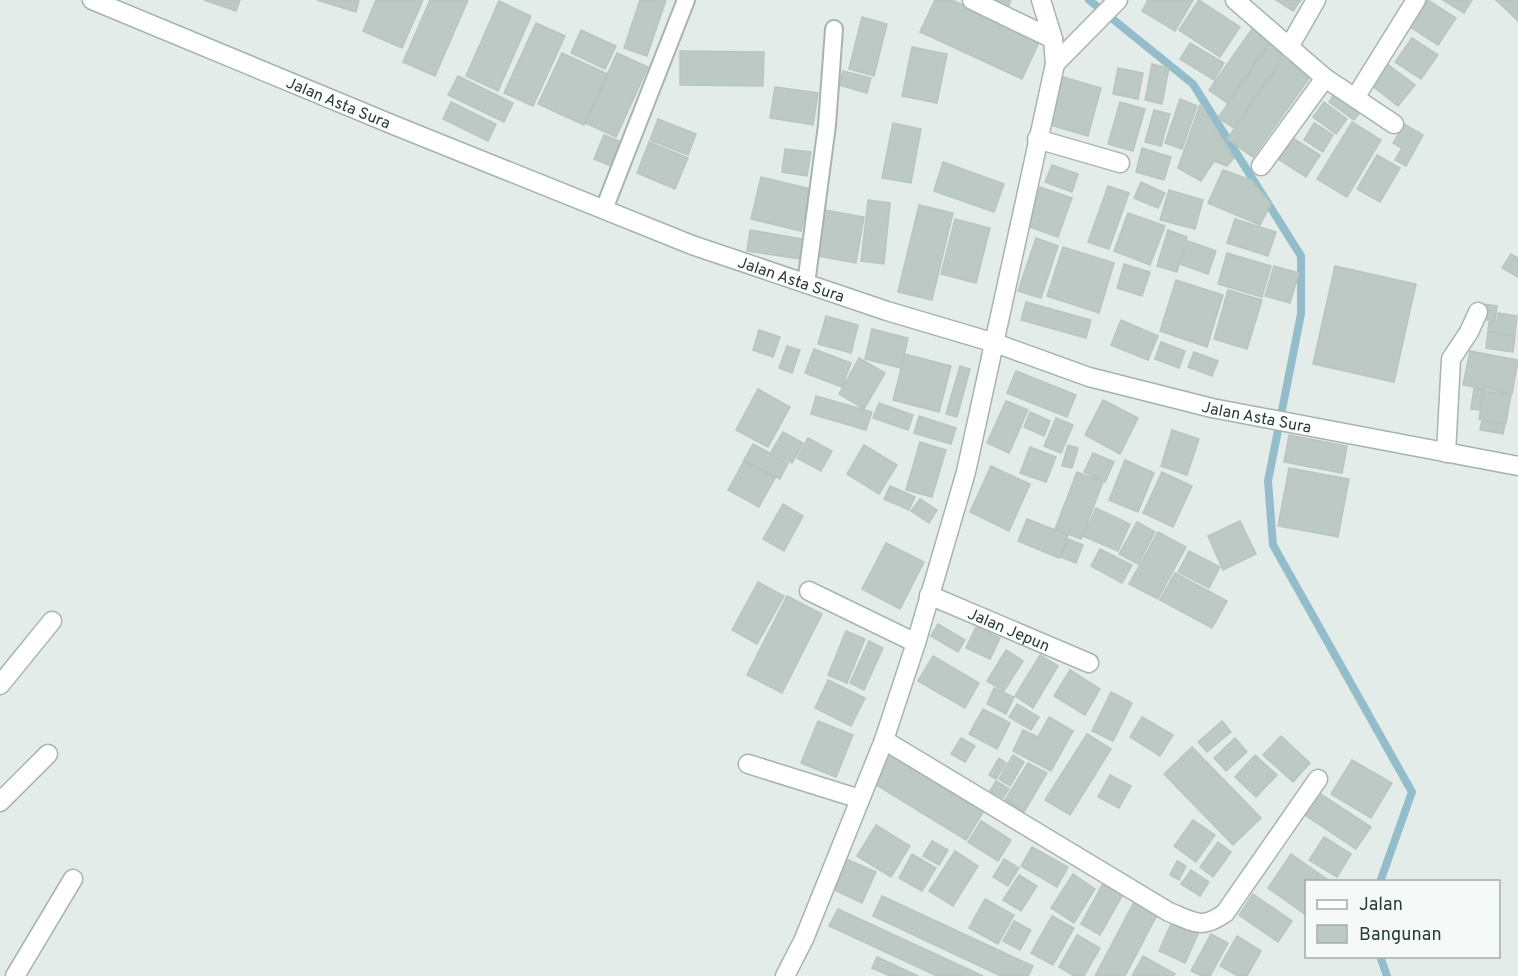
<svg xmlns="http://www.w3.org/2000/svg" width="1518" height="976" viewBox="0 0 1518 976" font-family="Overpass,sans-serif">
	<rect width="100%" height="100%" fill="#e4ece9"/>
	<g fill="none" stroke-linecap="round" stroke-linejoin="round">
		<path stroke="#93bdca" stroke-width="8" d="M1089,0L1193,84L1301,256V314L1268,481L1273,545L1412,792L1380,882
			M1380,956L1387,976"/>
	</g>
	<path fill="#bdc9c5" stroke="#b8c5c0" stroke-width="1.5" d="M204,0H240L236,11Z
		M317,0H359L356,12Z
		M376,0H423L402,48L363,31Z
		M430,0H468L435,76L403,62Z
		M640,0H666L647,56L624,48Z
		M935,0H952L1040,40L1022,79L920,32Z
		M994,0H1011L1008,7Z
		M1148,0H1193L1175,31L1142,11Z
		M1199,0L1240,27L1220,57L1179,30Z
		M1276,0H1301L1293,11Z
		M1423,0H1428L1456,18L1438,45L1407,25Z
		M1443,0H1472L1464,13Z
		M1496,0H1518V21Z
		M499,1L531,16L498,91L466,76Z
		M862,17L887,24L874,76L849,69Z
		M536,23L565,36L533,106L504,93Z
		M1252,29L1270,41L1227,103L1209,90Z
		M581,30L616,46L605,69L571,53Z
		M1412,38L1438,55L1421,79L1395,62Z
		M1271,42L1286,52L1234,128L1218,118Z
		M1190,43L1224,63L1214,80L1180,59Z
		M912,47L947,54L937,103L902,96Z
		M680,51L764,52L763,86L680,85Z
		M562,53L608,74L584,125L538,104Z
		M617,53L648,67L616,137L585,123Z
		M1284,58L1310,77L1253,157L1227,139Z
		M1386,63L1415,85L1398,106L1370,84Z
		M1152,64L1169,68L1162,104L1145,100Z
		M1118,68L1143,73L1138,99L1113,94Z
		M843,71L871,78L867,93L839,85Z
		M458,76L513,103L504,122L448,95Z
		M1063,77L1101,88L1088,136L1050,125Z
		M775,87L818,93L813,125L770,118Z
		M1337,90L1363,109L1354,120L1329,102Z
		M1180,99L1197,106L1182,149L1165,143Z
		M451,102L496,124L488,141L443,119Z
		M1120,102L1145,109L1133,151L1108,144Z
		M1324,102L1347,119L1336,134L1313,117Z
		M1200,105L1234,158L1227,166L1214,161L1201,181L1178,168Z
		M1154,110L1170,114L1161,146L1145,142Z
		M658,119L696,134L688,155L650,140Z
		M1352,122L1381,140L1347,197L1317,179Z
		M893,123L921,129L911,183L882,178Z
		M1314,123L1333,135L1323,152L1304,140Z
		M1404,124L1423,135L1406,166L1395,160L1402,148L1393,143Z
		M604,135L621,142L611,166L594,159Z
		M1291,137L1320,155L1306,177L1278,159Z
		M649,142L688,158L675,189L637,173Z
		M1142,148L1171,157L1164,180L1136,172Z
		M785,149L811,152L807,176L782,172Z
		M1377,155L1400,168L1380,202L1357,189Z
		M943,162L1004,184L994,212L934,191Z
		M1052,165L1078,174L1072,192L1045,182Z
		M1223,170L1251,180L1271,204L1260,225L1208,203Z
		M761,177L811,189L801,231L751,219Z
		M1141,182L1165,193L1158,208L1134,198Z
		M1108,186L1129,193L1109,249L1088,242Z
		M1040,187L1072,198L1058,237L1027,226Z
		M1169,190L1203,200L1195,229L1160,220Z
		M868,200L890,203L884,264L861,261Z
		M919,205L953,213L932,300L898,292Z
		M824,210L864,217L856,263L817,256Z
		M1128,213L1165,226L1150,265L1114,251Z
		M955,219L990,228L976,283L941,274Z
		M1235,219L1276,232L1268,256L1227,243Z
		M750,230L803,239L800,259L747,251Z
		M1168,230L1187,237L1177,272L1157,266Z
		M1036,238L1058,246L1041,298L1018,291Z
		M1188,241L1216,251L1208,274L1180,264Z
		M1063,247L1114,263L1099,313L1047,296Z
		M1227,253L1271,266L1262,297L1218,284Z
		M1511,254L1518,258V277L1502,268Z
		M1124,264L1150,272L1142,296L1117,288Z
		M1274,266L1299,273L1290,303L1265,296Z
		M1335,266L1416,284L1394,382L1313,364Z
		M1176,280L1223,295L1207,347L1160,331Z
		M1228,290L1262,300L1247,349L1214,339Z
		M1026,302L1091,320L1086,338L1021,320Z
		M1483,304L1497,306L1495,321L1481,319Z
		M1498,313L1517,316L1515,335L1488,331L1489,322H1497Z
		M826,316L858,325L851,353L818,344Z
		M1121,320L1158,336L1148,360L1111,345Z
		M872,329L908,338L901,368L865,359Z
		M759,330L780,337L773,357L753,350Z
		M1488,332L1515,336L1513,352L1486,348Z
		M1161,342L1185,351L1179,368L1155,359Z
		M787,346L800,350L792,373L779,368Z
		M814,349L851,363L842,387L805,373Z
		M1470,351L1518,360L1512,394L1463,385Z
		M1194,352L1218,361L1212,376L1188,367Z
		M905,354L951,366L939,412L893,400Z
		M859,358L885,373L864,409L839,394Z
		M960,366L970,369L957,417L946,414Z
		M1016,371L1076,395L1067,417L1007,393Z
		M1474,388L1484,390L1480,410L1471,409Z
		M758,389L790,407L768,447L736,430Z
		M1484,391L1511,395L1506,423L1479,419Z
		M816,396L872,412L866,430L811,414Z
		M1103,400L1138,418L1120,454L1085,435Z
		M1006,401L1028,410L1009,453L987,443Z
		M879,403L913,415L908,430L873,418Z
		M1030,412L1050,421L1044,436L1024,427Z
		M919,416L956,428L951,444L914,433Z
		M1056,418L1073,425L1061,453L1044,446Z
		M1482,420L1505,424L1503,434L1480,430Z
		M1172,430L1199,439L1187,475L1161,466Z
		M783,432L803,443L792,463L771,452Z
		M1289,435L1347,446L1342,473L1284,462Z
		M808,438L832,451L821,471L797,458Z
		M920,442L946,450L932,497L906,490Z
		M753,444L788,463L780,479L744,460Z
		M864,445L897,465L879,494L847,474Z
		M1068,445L1078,448L1072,468L1062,466Z
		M1030,447L1056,457L1046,482L1020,473Z
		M1093,453L1114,462L1105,482L1084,472Z
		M1125,460L1154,473L1138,512L1109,500Z
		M744,461L775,478L759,507L728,490Z
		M991,466L1030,484L1009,531L970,512Z
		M1289,468L1349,479L1338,537L1278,526Z
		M1077,472L1103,482L1081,539L1055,529Z
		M1162,472L1192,486L1173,527L1143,513Z
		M890,486L915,497L909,510L884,499Z
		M920,499L937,510L929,523L911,511Z
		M783,504L803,516L784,551L763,539Z
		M1096,508L1130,524L1118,551L1083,536Z
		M1027,519L1068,535L1059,558L1018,541Z
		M1240,521L1256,554L1223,570L1208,536Z
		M1137,522L1155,532L1138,564L1119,554Z
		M1158,532L1186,547L1158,599L1129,584Z
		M1068,539L1083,545L1076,563L1061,557Z
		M886,543L924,562L900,609L862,589Z
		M1100,549L1132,565L1122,583L1091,566Z
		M1189,551L1220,567L1209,588L1178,572Z
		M1175,573L1227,601L1212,628L1160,600Z
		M758,582L784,596L757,644L732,630Z
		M787,596L822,614L782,693L747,675Z
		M938,624L965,640L958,652L931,636Z
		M976,627L1000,638L990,659L966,648Z
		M846,631L865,639L847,683L828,675Z
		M869,641L883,648L864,690L850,683Z
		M1006,650L1023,661L1004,691L987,681Z
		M1040,655L1058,666L1033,708L1015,696Z
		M933,656L979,683L965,708L918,681Z
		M1070,670L1100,689L1085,715L1054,696Z
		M828,680L865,698L851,726L815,708Z
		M994,688L1014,697L1006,714L987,704Z
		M1111,692L1132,703L1113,741L1092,731Z
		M1017,704L1039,717L1031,730L1009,717Z
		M983,709L1010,723L997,749L969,734Z
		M1049,717L1073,731L1051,771L1013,751L1023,730L1038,737Z
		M1142,717L1173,735L1160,756L1130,737Z
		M818,721L853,735L836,777L801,763Z
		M1222,721L1231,732L1207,752L1198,742Z
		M1087,734L1111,749L1070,815L1045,800Z
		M1281,736L1310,763L1293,782L1263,755Z
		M961,738L975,746L965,762L951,754Z
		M1235,738L1247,752L1226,771L1214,758Z
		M1192,747L1261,818L1233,845L1164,774Z
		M890,750L985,809L966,840L870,781Z
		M1013,755L1024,762L1010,786L999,779Z
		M1255,755L1277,775L1256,797L1235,777Z
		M999,758L1006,763L996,779L989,775Z
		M1352,760L1392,783L1371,818L1331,794Z
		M1028,763L1047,773L1024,812L1005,800Z
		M1110,775L1131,786L1119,808L1098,797Z
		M996,781L1009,789L1003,798L990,791Z
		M1316,791L1371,827L1356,849L1302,813Z
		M1193,820L1215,835L1196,862L1174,846Z
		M981,821L1011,840L998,861L968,842Z
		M876,825L910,846L891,877L857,856Z
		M1324,837L1351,854L1337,877L1309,860Z
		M932,841L948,850L939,865L923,856Z
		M1218,842L1231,852L1213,877L1200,867Z
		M1032,847L1068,867L1057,887L1021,866Z
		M955,851L978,866L953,906L929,891Z
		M912,854L936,868L922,891L899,878Z
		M1291,854L1330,881L1306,882V915L1268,888Z
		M844,858L876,872L862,903L830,888Z
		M1004,859L1019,868L1008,886L993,877Z
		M1177,861L1186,866L1179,880L1170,875Z
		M1191,870L1209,882L1200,896L1181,884Z
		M1073,874L1095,889L1074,923L1051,908Z
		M1019,875L1037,886L1021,911L1003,900Z
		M1106,878L1126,889L1100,935L1081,924Z
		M1253,894L1292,921L1278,942L1239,915Z
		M882,896L1033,966L1028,976H1001L873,916Z
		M985,899L1014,915L998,944L969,928Z
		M1134,902L1157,915L1125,976H1095Z
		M838,909L983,976H937L829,926Z
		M1052,916L1074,928L1053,965L1031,953Z
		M1014,921L1031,930L1020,950L1003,941Z
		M1172,922L1198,934L1185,963L1159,951Z
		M1211,934L1228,943L1210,976H1202L1191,971Z
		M1077,935L1100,948L1084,976H1074L1059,967Z
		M1237,936L1261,951L1247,976H1238L1220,966Z
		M1143,956L1175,974L1173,976H1132Z
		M877,957L918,976H890L872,968Z"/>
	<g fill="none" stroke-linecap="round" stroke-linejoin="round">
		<g stroke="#a7b4b0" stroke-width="20">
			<path id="lane" d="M604,209L686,0
				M806,284L827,125L834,29"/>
		</g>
		<g stroke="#a7b4b0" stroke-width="21">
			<g id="street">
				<path d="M972,0L1053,39"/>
				<path d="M1235,0L1325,78L1394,124"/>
				<path d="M1289,47L1316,0"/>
				<path d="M1055,64L1118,0"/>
				<path d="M1355,98L1416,0"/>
				<path d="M1037,139L1120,163"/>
				<path d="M1261,166L1325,78"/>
				<path d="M1446,453L1451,359L1469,332L1478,312"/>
				<path d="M809,591L916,643"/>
				<path id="s1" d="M929,595L1089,663"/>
				<path d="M0,685L52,621"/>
				<path d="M884,740L1169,912C1195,922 1201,930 1225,913L1318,779"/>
				<path d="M748,764L860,799"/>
				<path d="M0,802L48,754"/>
				<path d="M15,976L73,879"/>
				<path d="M785,976L804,939L884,740L916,643L966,472L1055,64L1053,39L1041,0"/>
			</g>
		</g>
		<g stroke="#a1b3ae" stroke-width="21">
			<g id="secondary">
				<path id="s2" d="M92,0L396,126L692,245L887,311L995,343L1089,377L1212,408L1518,466"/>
			</g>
		</g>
		<use href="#lane" stroke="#fff" stroke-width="16"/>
		<use href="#street" stroke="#fff" stroke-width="18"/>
		<use href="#secondary" stroke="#fff" stroke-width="18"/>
	</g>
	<g text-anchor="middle" stroke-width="4.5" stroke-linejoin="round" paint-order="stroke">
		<g font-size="16" fill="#263c38" stroke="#f5f9f7">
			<text dy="6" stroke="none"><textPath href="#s2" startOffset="267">Jalan Asta Sura</textPath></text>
			<text dy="6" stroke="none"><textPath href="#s2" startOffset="753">Jalan Asta Sura</textPath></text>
			<text dy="6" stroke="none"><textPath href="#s2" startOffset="1239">Jalan Asta Sura</textPath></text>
			<text dy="6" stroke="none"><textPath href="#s1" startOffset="87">Jalan Jepun</textPath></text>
		</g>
	</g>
	<rect x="1305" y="880" width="195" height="78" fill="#f5f9f7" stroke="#a2adab" stroke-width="1.5"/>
	<rect x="1317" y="900" width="30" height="9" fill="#ffffff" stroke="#a2adab" stroke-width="1.5"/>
	<text x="1359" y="910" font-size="18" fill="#263c38">Jalan</text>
	<rect x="1317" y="925" width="30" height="18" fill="#bdc9c5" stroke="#a2adab" stroke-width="1.5"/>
	<text x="1359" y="940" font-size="18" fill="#263c38">Bangunan</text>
</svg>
